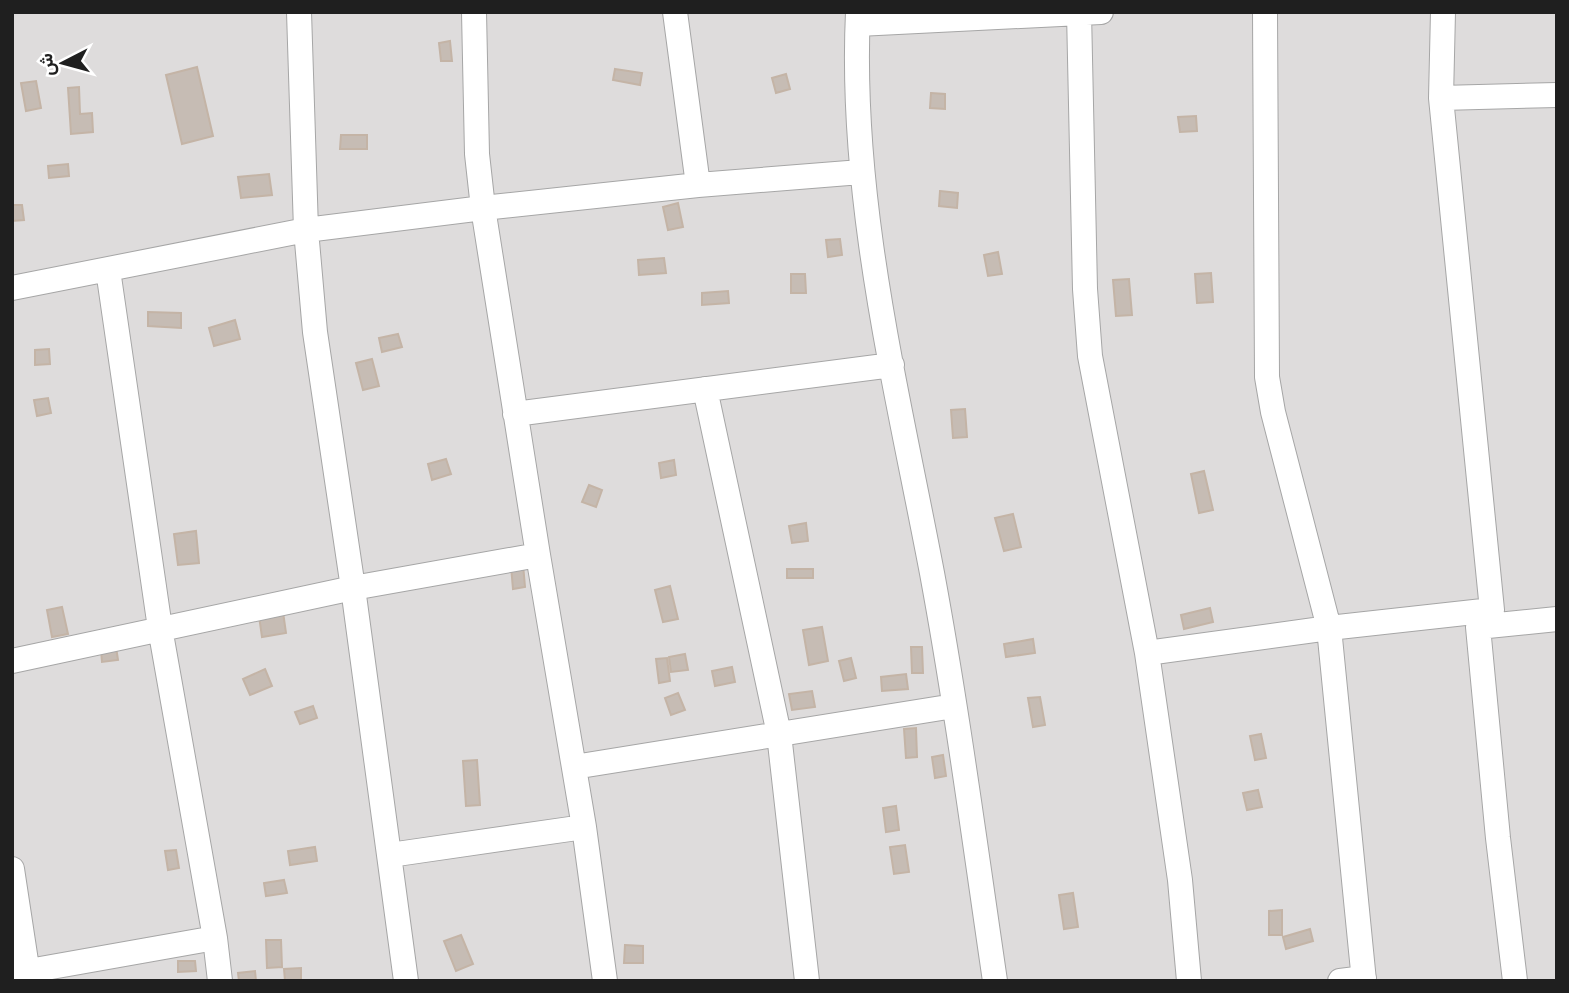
<svg xmlns="http://www.w3.org/2000/svg" width="1569" height="993" viewBox="0 0 1569 993" font-family="Raleway,Vazirmatn,sans-serif">
	<rect width="100%" height="100%" fill="#f1ede5"/>
	<path fill="#dedcdc" d="M12,12H1557V981H12Z"/>
	<path fill="#c6bcb4" stroke="#c4b4a6" stroke-width="2" d="M450,41L452,61H441L439,43Z
		M197,67L213,136L182,144L166,75Z
		M615,69L642,73L640,85L613,80Z
		M786,74L790,89L776,93L772,78Z
		M36,81L41,108L26,111L21,83Z
		M79,87L80,114L92,113L93,132L71,134L68,88Z
		M931,93L945,94V109L930,108Z
		M1196,116L1197,131L1180,132L1178,117Z
		M341,135H367V149H340Z
		M68,164L69,176L49,178L48,166Z
		M269,174L272,195L241,198L238,177Z
		M940,191L958,193L957,208L939,206Z
		M678,203L683,227L668,230L663,207Z
		M12,205H22L24,220L12,221Z
		M840,239L842,255L828,257L826,240Z
		M998,252L1002,274L988,276L984,255Z
		M664,258L666,273L639,275L638,260Z
		M1211,273L1213,302L1197,303L1195,274Z
		M791,274H805L806,293H791Z
		M1129,279L1132,315L1116,316L1113,280Z
		M728,291L729,303L702,305V293Z
		M148,312L181,313V328L148,326Z
		M235,320L240,339L214,346L209,328Z
		M398,334L402,347L382,352L379,338Z
		M49,349L50,364L35,365V350Z
		M372,359L379,386L363,390L356,363Z
		M48,398L51,413L37,416L34,400Z
		M965,409L967,437L953,438L951,410Z
		M446,459L451,474L432,480L428,464Z
		M674,460L676,475L661,478L659,463Z
		M1204,471L1213,510L1199,513L1191,474Z
		M589,485L602,490L596,507L582,502Z
		M1013,514L1021,547L1004,551L995,518Z
		M806,523L808,541L792,543L789,526Z
		M196,531L199,563L178,565L174,534Z
		M523,564L525,587L513,589L511,566Z
		M787,569H813V578H787Z
		M670,586L678,619L663,622L655,590Z
		M62,607L68,634L52,637L47,610Z
		M1210,608L1213,622L1184,629L1181,615Z
		M283,612L286,633L262,637L259,616Z
		M822,627L828,661L809,665L803,630Z
		M1033,639L1035,653L1006,657L1004,644Z
		M116,647L118,660L102,662L101,649Z
		M911,647H922L923,673H912Z
		M685,654L688,670L671,672L669,657Z
		M667,658L670,681L659,683L656,659Z
		M851,658L856,678L844,681L839,661Z
		M732,667L735,682L715,686L712,671Z
		M265,669L272,686L250,695L243,679Z
		M906,674L908,689L882,691L881,677Z
		M812,691L815,707L792,710L789,694Z
		M678,693L685,710L671,715L665,698Z
		M1040,697L1045,725L1033,727L1028,698Z
		M313,706L317,718L300,724L295,712Z
		M916,728L917,757L906,758L904,729Z
		M1261,734L1266,758L1255,760L1250,736Z
		M943,755L946,776L935,778L932,757Z
		M477,760L480,805L466,806L463,761Z
		M1258,790L1262,807L1247,810L1243,793Z
		M896,806L899,830L886,832L883,808Z
		M905,845L909,872L894,874L890,847Z
		M315,847L317,861L290,865L288,851Z
		M176,850L179,868L168,870L165,851Z
		M284,880L287,893L266,896L264,883Z
		M1073,893L1078,927L1064,929L1059,895Z
		M1282,910V935H1269V911Z
		M1310,929L1313,941L1286,949L1283,937Z
		M461,935L473,964L456,971L444,941Z
		M266,940H281L282,967L267,968Z
		M625,945L643,946V963H624Z
		M178,961H195L196,971L178,972Z
		M301,968V981H285L284,969Z
		M255,971L256,981H239L238,973Z"/>
	<g fill="none" stroke-linecap="round" stroke-linejoin="round">
		<g stroke="#a6a6a6" stroke-width="26">
			<path id="minor" d="M299,12L306,230L315,332L353,588L406,981
				M474,12L477,154L483,208L538,555L584,827L605,981
				M675,12L698,185
				M858,12C849,200 897,389 932,573C957,708 975,845 995,981
				M1079,12L1085,289L1090,356L1147,653L1180,880L1189,981
				M1265,12L1267,377L1273,412L1329,628L1364,981
				M1443,12L1441,98L1492,610L1478,627L1498,838L1515,981
				M858,24L1101,12
				M1441,98L1557,95
				M108,270L160,628L215,938L220,981
				M12,288L306,230L483,208L698,185L861,172
				M705,389L779,734L807,981
				M515,414L892,365
				M1478,627L1557,619
				M1147,653L1329,628L1492,610
				M12,661L353,588L538,555
				M574,767L954,706
				M390,855L584,827
				M12,869L29,981
				M12,974L215,938
				M1340,981L1364,978"/>
		</g>
		<use href="#minor" stroke="#fff" stroke-width="24"/>
	</g>
	<rect width="1569" height="993" fill="none" stroke="#1f1f1f" stroke-width="28"/>
	<g transform="translate(63 63) rotate(264)" stroke="#ffffff" stroke-width="5" paint-order="stroke">
	<path d="M0-5L12 26L0 18L-12 26Z" fill="#1f1f1f"/>
	<text y="-10" font-size="19" font-weight="bold" text-anchor="middle" fill="#1f1f1f">ش</text>
	</g>
</svg>
